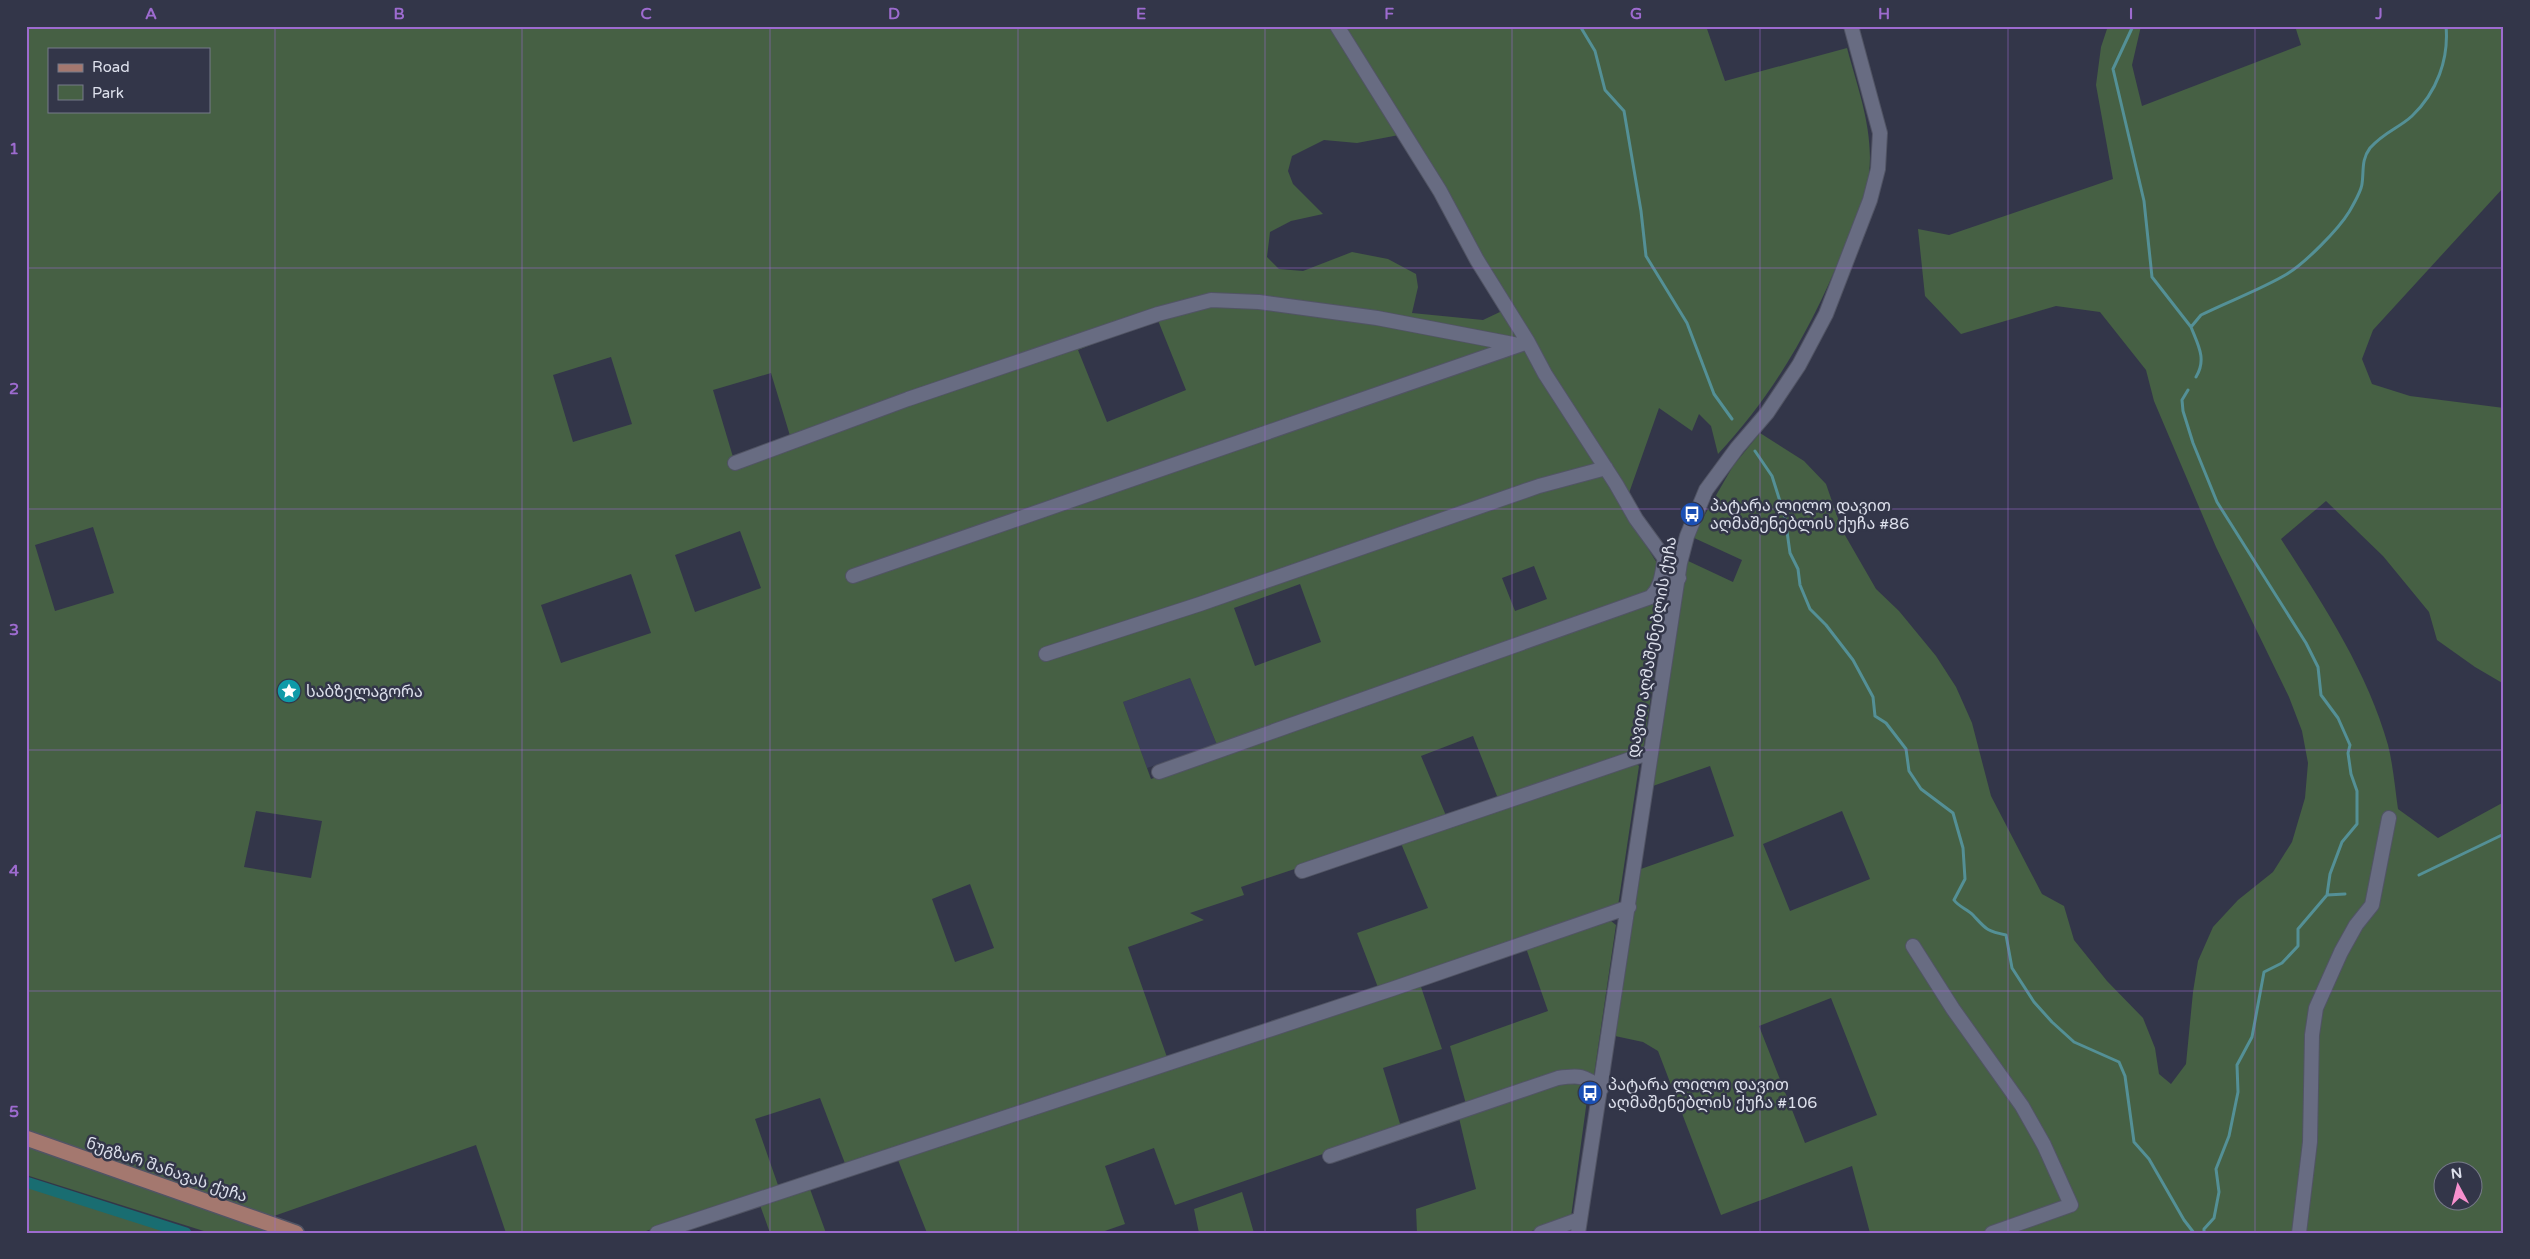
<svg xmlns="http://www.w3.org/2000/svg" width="2530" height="1259" viewBox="0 0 2530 1259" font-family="'Varela Round','Noto Sans Georgian',sans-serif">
	<rect width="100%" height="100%" fill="#333649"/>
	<path fill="#3b3f59" d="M1190,678L1217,745L1147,768L1123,702Z"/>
	<path fill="#466044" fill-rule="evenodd" d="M26,26H1334L1399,135L1357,143L1324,140L1292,156L1288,171L1293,184L1323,214L1291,221L1270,232L1267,257L1279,269L1303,271L1352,252L1388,259L1416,274L1418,287L1412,313L1483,320L1502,311L1660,568L1650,594L1217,745L1190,678L1123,702L1151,779L1653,602L1667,585L1643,751L1499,801L1473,736L1421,756L1447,818L1241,887L1244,895L1190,913L1204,920L1128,947L1168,1060L846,1166L820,1098L755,1119L779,1188L640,1233H506L476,1145L274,1216H266L26,1133ZM49,49H209V111H49ZM1157,318L1186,390L1107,422L1078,350ZM611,357L632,424L573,442L553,375ZM771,373L791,439L733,457L713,390ZM93,527L114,593L55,611L35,545ZM740,531L761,588L695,612L675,555ZM1534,566L1547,599L1515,611L1502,578ZM631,574L651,633L561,663L541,605ZM1300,584L1321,642L1255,666L1234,608ZM256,811L322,821L311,878L244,867ZM970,884L994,948L955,962L932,899Z
		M1343,26H1706L1725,81L1847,48C1858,89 1874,131 1869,174C1867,194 1857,216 1849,235C1818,316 1778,390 1718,454L1711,426L1699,414L1692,431L1659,408L1629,493L1588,440Z
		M2108,26H2141L2132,65L2142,106L2301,45L2295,26H2504V187L2373,330L2362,359L2372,384L2410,396L2504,408V684L2475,667L2437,640L2429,612L2383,556L2326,501L2281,539C2322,603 2367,670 2388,745C2393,765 2395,788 2398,809L2438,838L2504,802V1233H1870L1852,1166L1721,1215L1658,1051L1643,1042L1615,1036L1638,870L1734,836L1710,766L1650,787L1686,560L1733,582L1742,560L1692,537L1733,466L1760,433L1804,461L1826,484L1842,530L1876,589L1899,611L1936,656L1956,687L1972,723L1991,796L2042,894L2064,906L2074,940L2107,981L2143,1018L2155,1048L2159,1074L2171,1084L2186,1064L2193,992L2198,961L2213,927L2238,900L2273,872L2292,842L2305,798L2308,763L2302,731L2289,697L2216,547L2154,401L2146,370L2100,312L2056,306L1961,334L1925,296L1918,229L1949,235L2113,179L2096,85L2101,47ZM1842,811L1870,879L1790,911L1763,844ZM1831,998L1877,1115L1805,1143L1759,1026ZM2442,1172H2472V1202H2442Z
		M1637,764L1639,766L1618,906L1379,990L1357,933L1428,908L1400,841Z
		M1603,921H1611L1616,925L1594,1075L1574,1071H1556L1466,1104L1450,1046L1548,1011L1526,948Z
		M1420,984L1442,1049L1383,1068L1401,1127L1175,1205L1154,1148L1105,1166L1125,1224L1099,1233H927L898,1160Z
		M1556,1083L1589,1085L1571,1217L1526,1233H1417L1416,1209L1476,1189L1459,1118Z
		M26,1145L280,1233H210L26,1175Z
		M26,1186L156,1227L173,1233H26Z
		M810,1189L826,1233H770L760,1205Z
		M1242,1192L1254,1233H1199L1194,1209Z"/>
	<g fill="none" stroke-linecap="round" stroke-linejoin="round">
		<path stroke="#549096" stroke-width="3" d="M1580,26L1595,51L1605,90L1624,111L1641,211L1646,256L1687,323L1714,394L1732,419
			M2133,26L2113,69L2144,201L2152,277L2191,327
			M2196,377C2207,359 2198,345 2191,327L2201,315C2229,301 2260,290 2287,274C2305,263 2338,230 2349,212C2353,205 2361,192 2362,184C2364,171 2361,160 2370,148C2384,132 2399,128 2412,116C2437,92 2449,59 2446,26
			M2188,390L2182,400L2183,411L2193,443L2217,502L2306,643L2318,667L2321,695L2338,718L2350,745L2348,753L2351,774L2357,791V824L2342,842L2330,874L2327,895L2298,929V946L2282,963L2264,972L2252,1037L2237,1065L2238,1092L2229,1136L2216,1169L2219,1192L2214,1218L2204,1229V1233
			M1755,451L1772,476L1785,517L1790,553L1798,569L1800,585L1810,609L1826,625L1853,660L1873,697L1875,716L1886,723L1906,749L1909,771L1921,789L1953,813L1963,848L1965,879L1954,900C1959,907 1967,909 1973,915C1986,929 1986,931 2006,935L2012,968L2034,1002L2052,1022L2074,1042L2119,1062L2125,1076L2134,1142L2149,1159L2184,1220L2194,1233
			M2419,875L2504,834
			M2327,895L2345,894"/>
		<path stroke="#196d71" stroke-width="11" d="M26,1182L186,1233"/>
		<g stroke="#515464" stroke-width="16">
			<path id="minor" d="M1337,26L1440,191L1477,260L1528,342L1545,374L1616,484L1636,519L1679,578
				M735,463L908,399L1158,314L1211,300L1259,302L1377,318L1518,345
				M853,576L1528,342
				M1046,654L1200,604L1539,486L1606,468
				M1159,772L1651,597C1662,586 1662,573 1665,557
				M1302,871L1651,752
				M1913,946L1953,1009L2022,1106L2044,1145L2071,1205L1992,1233
				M1330,1156L1558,1078C1579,1075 1584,1075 1601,1089
				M657,1233L1392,989L1629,907
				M1541,1233L1580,1219
				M1578,1233L1680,563L1687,536L1706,490L1737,448L1767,413L1799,365L1826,314L1870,200L1878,169L1880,133L1851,26
				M2299,1233L2310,1142L2312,1035L2316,1008L2341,952L2356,925L2372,905L2389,818"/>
		</g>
		<g stroke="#515464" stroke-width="18">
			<path id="major" d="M26,1138L296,1233"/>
		</g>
		<use href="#minor" stroke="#686c82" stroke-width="14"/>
		<use href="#major" stroke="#a4786f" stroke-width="15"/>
	</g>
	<path fill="none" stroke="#9d6bcf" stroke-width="1" stroke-opacity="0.55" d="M275,26V1233M522,26V1233M770,26V1233M1018,26V1233M1265,26V1233M1512,26V1233M1760,26V1233M2008,26V1233M2255,26V1233M26,268H2504M26,509H2504M26,750H2504M26,991H2504"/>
	<defs>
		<g id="bus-disc" transform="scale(1.25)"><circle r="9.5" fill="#1a4fb4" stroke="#333649"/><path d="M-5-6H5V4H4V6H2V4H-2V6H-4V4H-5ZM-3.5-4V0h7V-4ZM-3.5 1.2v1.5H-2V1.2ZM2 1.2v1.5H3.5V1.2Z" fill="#fff"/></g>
		<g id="sight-disc" transform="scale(1.25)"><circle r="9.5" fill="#0f9aa8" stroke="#333649"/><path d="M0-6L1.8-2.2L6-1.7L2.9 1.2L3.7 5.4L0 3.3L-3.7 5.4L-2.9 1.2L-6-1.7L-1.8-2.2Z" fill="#fff"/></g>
	</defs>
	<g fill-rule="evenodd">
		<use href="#bus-disc" x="1692" y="514"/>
		<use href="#sight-disc" x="289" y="691"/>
		<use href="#bus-disc" x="1590" y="1093"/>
	</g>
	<g text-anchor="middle" stroke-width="5" stroke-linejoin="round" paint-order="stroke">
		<g font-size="16" fill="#dde0ec" stroke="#333649" text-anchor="start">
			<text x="1710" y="511">პატარა ლილო დავით<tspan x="1710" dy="18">აღმაშენებლის ქუჩა #86</tspan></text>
			<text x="306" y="697">საბზელაგორა</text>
			<text x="1608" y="1090">პატარა ლილო დავით<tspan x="1608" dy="18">აღმაშენებლის ქუჩა #106</tspan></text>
		</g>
		<g font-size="16" fill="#dde0ec" stroke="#333649">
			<text transform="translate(1651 647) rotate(-80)" y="6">დავით აღმაშენებლის ქუჩა</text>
			<text transform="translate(167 1169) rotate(19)" y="6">ნუგზარ შანავას ქუჩა</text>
		</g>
	</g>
	<rect width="2530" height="1259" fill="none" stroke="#333649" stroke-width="55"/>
	<rect x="48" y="48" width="162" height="65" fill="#333649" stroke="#777a8a"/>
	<rect x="58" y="64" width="25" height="8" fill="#a4786f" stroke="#777a8a"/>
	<text x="92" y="72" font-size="15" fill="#dde0ec">Road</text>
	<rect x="58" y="85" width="25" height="15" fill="#466044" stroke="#777a8a"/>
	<text x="92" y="98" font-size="15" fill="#dde0ec">Park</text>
	<g transform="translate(2458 1186) rotate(353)"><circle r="24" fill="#333649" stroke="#777a8a"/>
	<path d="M0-4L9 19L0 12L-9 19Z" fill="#f790ce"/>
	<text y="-8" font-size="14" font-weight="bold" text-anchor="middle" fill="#dde0ec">N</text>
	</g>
	<rect x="28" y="28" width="2474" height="1204" fill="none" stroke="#9d6bcf" stroke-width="2"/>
	<g font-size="16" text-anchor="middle" font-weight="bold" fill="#9d6bcf">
		<text x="151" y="19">A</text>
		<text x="399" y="19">B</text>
		<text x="646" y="19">C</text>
		<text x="894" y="19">D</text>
		<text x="1141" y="19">E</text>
		<text x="1389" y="19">F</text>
		<text x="1636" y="19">G</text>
		<text x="1884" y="19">H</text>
		<text x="2131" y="19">I</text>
		<text x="2379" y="19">J</text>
		<text x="14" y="154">1</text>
		<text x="14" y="394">2</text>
		<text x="14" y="635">3</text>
		<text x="14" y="876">4</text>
		<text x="14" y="1117">5</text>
	</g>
</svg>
